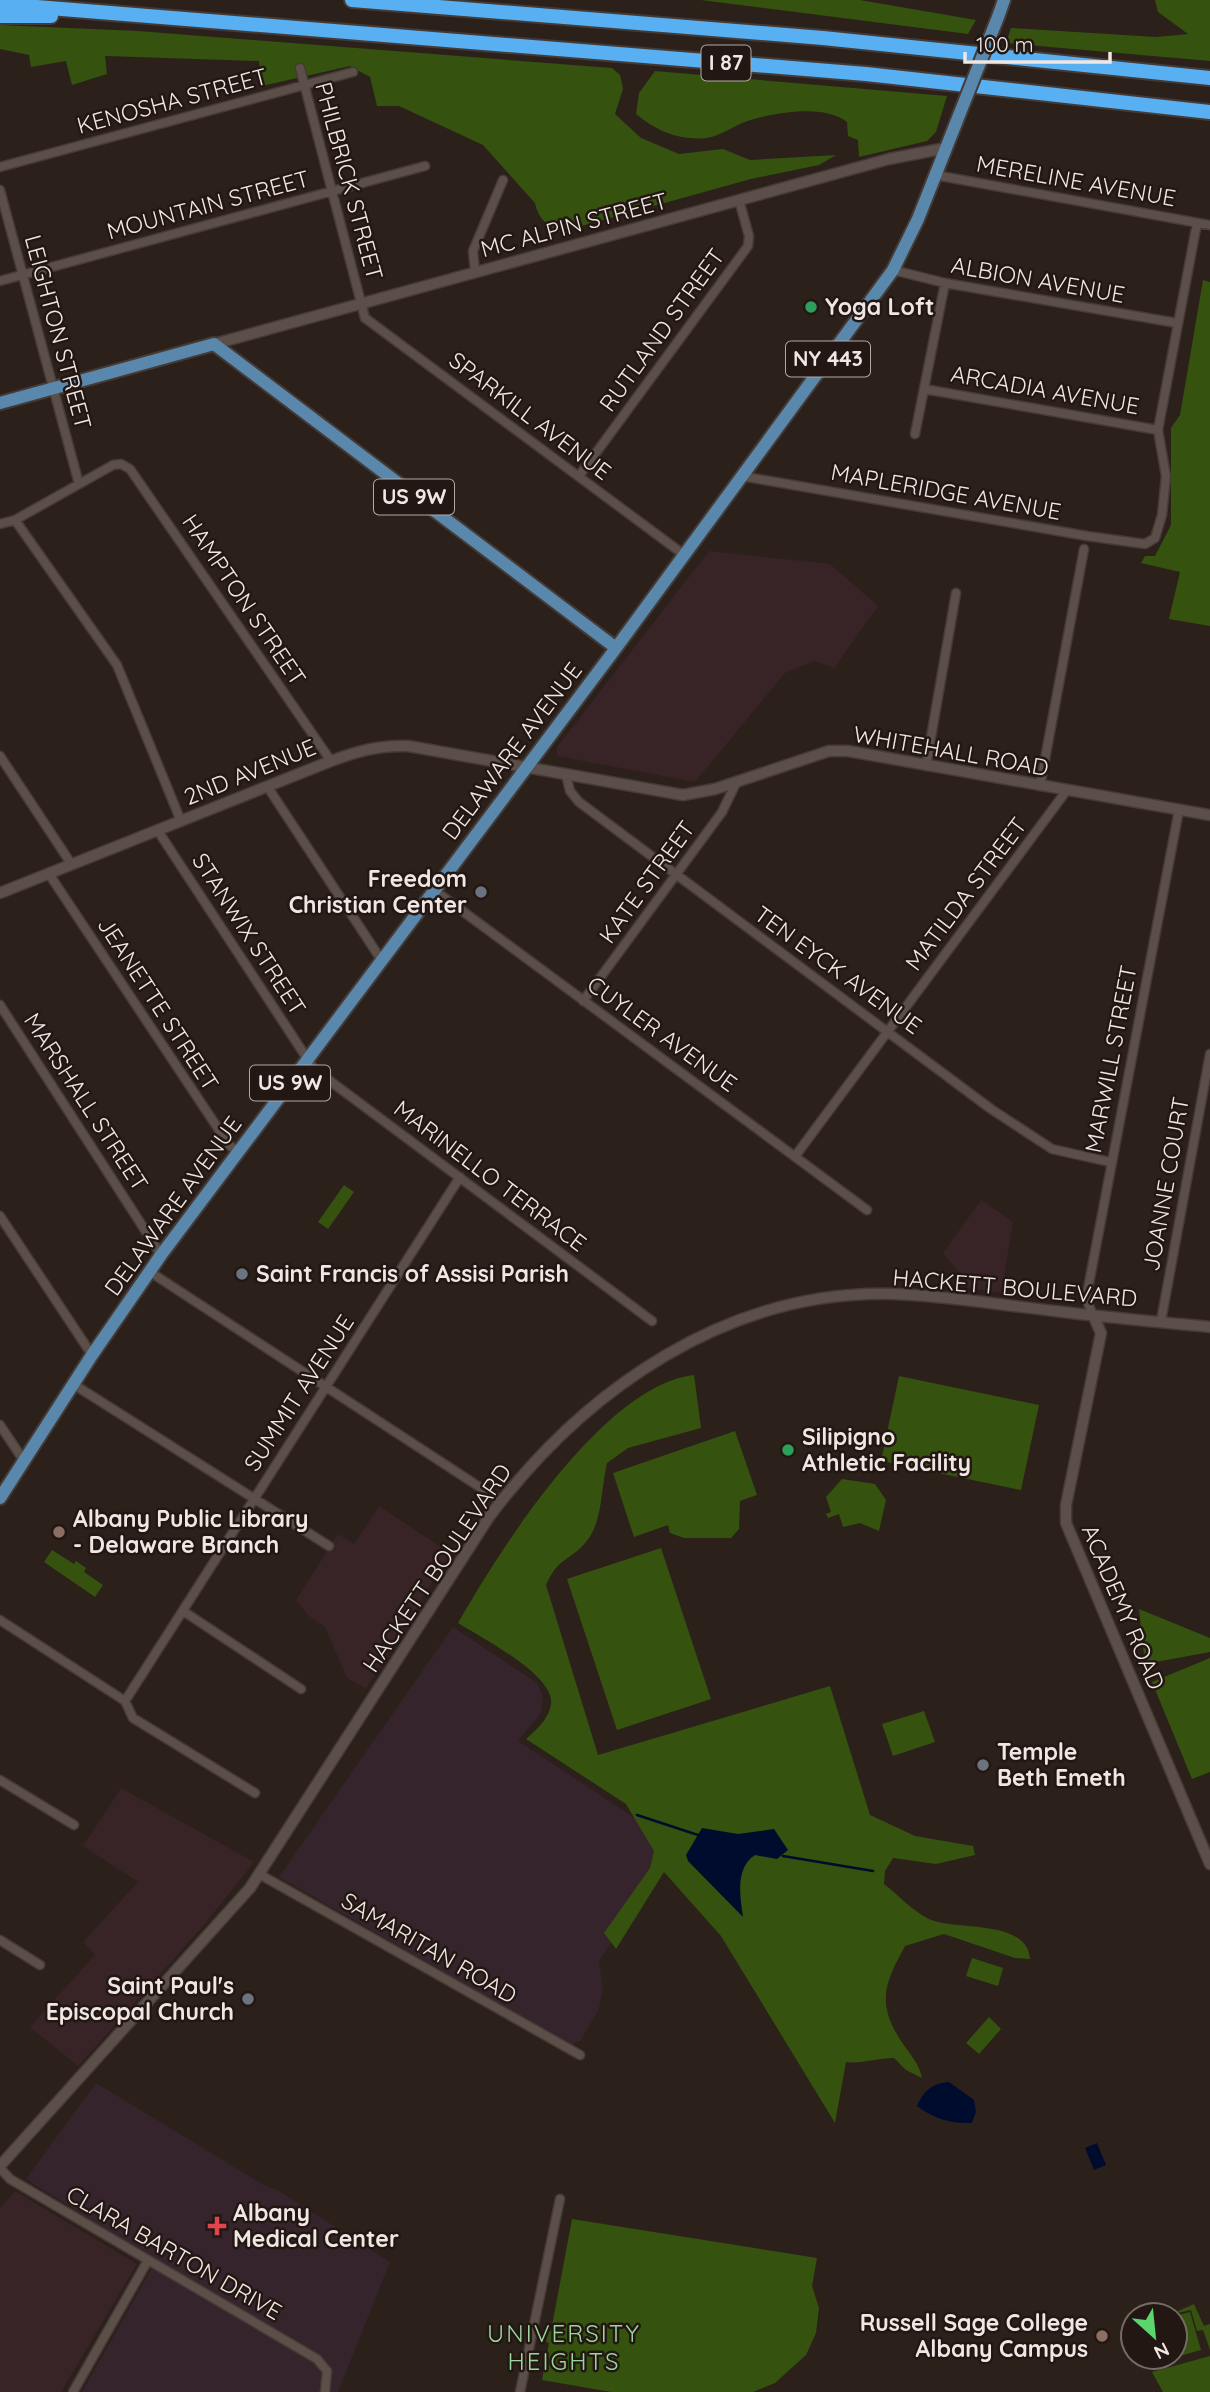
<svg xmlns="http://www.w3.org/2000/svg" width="1210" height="2392" viewBox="0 0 1210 2392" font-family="Quicksand,sans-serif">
	<rect width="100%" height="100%" fill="#2c201b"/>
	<path fill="#382426" d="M709,551L830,564L878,606L834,668L814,661L785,673L695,782L557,756V747Z
		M981,1200L1013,1222L1001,1293L967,1287L959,1272L943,1253Z
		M379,1506L450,1553L366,1689L347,1678L325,1627L309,1616L296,1600L338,1534L354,1544Z
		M121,1788L254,1862L204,1925L78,2066L30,2027L95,1955L83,1942L138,1882L83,1846Z
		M15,2191L137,2264L61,2392H0V2208Z"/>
	<path fill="#36242c" d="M453,1627L537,1683L543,1696L541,1713L518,1741L674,1844L599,1961L603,1990L598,2011L580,2041L571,2045L279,1877Z
		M96,2083L264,2185L279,2191L390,2262L338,2392H82L156,2261L26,2179Z"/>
	<path fill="#35520f" d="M701,0H860L976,20L968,34Z
		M1155,0H1210V61L1006,43L1011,28L1156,37L1188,34L1158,12Z
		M0,25L138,31L612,68L620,75L623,89L615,114L641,138L679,154L723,149L750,160L836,155L819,165L751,179L560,232C547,226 538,218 535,203L483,145L399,106H377L370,77L350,66L262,86L259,61L105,56L107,74L72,85L66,61L31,67L29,55L0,49Z
		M655,71L947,96L936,132L927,141L859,157L858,140L848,136L847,122C823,103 769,113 742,123C731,128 719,136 707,138C680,141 656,131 636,114L639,93Z
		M1203,280L1210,282V626L1169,619L1180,572L1141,563L1145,556H1155L1171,525V428L1180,415Z
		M344,1185L354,1192L328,1229L318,1222Z
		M694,1375L701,1428L628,1448L607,1463C601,1487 603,1522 586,1542C569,1562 559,1556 546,1585L598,1755L830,1686L870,1815L915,1836L973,1846L975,1855L936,1864L893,1858L885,1871L884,1884C898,1895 912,1910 927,1918C951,1932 1027,1917 1030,1959L1015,1958L944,1934L905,1946C885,1983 876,2002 901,2041C909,2053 919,2063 922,2078L906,2070L894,2058C877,2058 862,2064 846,2062L835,2123L721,1936L664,1872L616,1949L604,1933L650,1868L654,1851L626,1804L526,1739C536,1730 549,1719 551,1704C555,1675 480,1637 458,1623C500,1549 604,1385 694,1375Z
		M899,1376L1039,1405L1021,1490L881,1461Z
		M735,1431L757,1495L740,1501L739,1529L731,1538H684L670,1533L668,1525L634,1537L613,1473Z
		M842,1479L875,1484L886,1500L879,1531L860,1523L843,1527L839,1514L828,1518L826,1514L831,1512L826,1497Z
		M661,1548L711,1699L617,1730L567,1579Z
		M52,1550L74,1564L76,1561L86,1568L84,1572L103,1585L95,1597L44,1562Z
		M1139,1609L1210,1638V1652L1145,1664Z
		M1210,1658V1772L1192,1779L1152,1682Z
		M924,1711L935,1742L893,1756L882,1724Z
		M972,1958L1003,1968L998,1986L966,1976Z
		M989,2017L1001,2029L979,2054L966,2043Z
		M572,2219L817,2258L812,2286L819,2308L816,2333L806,2355L775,2383L753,2392H611L542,2380L549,2343L546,2342L548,2331H551Z
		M1194,2304L1204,2326L1210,2324V2350L1203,2330L1197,2331L1191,2310L1169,2315Z
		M1190,2312L1201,2350L1176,2357L1175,2316Z
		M1210,2356V2392H1163L1152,2372Z"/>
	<path fill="#000c2d" d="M702,1828L738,1834L774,1829L788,1850L777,1859L755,1855C735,1868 740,1896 743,1917L688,1861L686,1855Z
		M949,2082L974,2100L976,2112L972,2123C950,2124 935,2119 917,2106C923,2091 933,2083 949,2082Z
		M1097,2143L1106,2165L1094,2170L1085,2148Z"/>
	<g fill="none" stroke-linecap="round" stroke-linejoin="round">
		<path stroke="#000c2d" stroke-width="2.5" d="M637,1815L698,1835
			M783,1856L873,1871"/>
		<g stroke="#443b37" stroke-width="11">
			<path id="minor" d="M300,68L365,318L683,554
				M0,167L353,72
				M935,175L1210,225
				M0,190L79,484
				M893,270L945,283L1177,323
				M475,272L473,251L503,180
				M0,281L425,166
				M924,389L1158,430
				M915,434L945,283
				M579,476L748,246L749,236L739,200
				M741,476L1087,536L1145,544L1155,538L1162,515L1166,476L1158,430L1197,223
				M15,520L117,665L181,821
				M0,524L15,520L113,465L121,464L130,469L331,761
				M0,756L72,865
				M926,766L956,593
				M566,775L570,791L579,802L991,1109L1052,1149L1110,1162
				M267,786L382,961
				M1040,786L1084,549
				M158,831L314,1069L652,1321
				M49,874L229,1145L238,1152
				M434,890L867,1210
				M583,1001L722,812L736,783
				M0,1005L161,1255
				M796,1155L1067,790
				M0,1216L92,1355
				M150,1272L501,1501
				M1093,1315L1086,1299L1179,810
				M1161,1321L1210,1054
				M73,1384L329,1546
				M0,1425L24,1461
				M183,1611L301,1689
				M0,1620L125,1701L133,1718L255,1793
				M125,1701L460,1177
				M0,1780L74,1825
				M259,1874L580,2055
				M0,1940L40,1965
				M0,2168L10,2179L317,2359L327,2371L325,2392
				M73,2392L147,2262
				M520,2392L560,2199"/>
		</g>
		<g stroke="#443b37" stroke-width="13">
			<path id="tertiary" d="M214,344L889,159L946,148
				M0,893L331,761C358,751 379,745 408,746L683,795L715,789L829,751H848L1210,815
				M1093,1315L1101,1333L1066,1505V1523L1210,1864
				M0,2166L250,1888L489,1517C585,1389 728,1289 894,1294C951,1296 1007,1306 1063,1312C1111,1318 1161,1322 1210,1327"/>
		</g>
		<g stroke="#443b37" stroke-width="16">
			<path id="primary" d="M998,17L1004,0
				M0,403L214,344L616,648
				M0,1498L92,1355L161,1255L616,648L893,270L918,219L956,123"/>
		</g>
		<g stroke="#443b37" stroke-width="18">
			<path id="motorway" d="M352,0L823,38L1210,78
				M0,4L866,74L1210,112
				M0,16H51"/>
		</g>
		<use href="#minor" stroke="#5c4e48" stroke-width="8"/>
		<use href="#tertiary" stroke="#5c4e48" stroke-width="10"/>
		<use href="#primary" stroke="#5a88ad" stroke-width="12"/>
		<use href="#motorway" stroke="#58aff1" stroke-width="14"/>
		<g stroke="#443b37" stroke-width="16" stroke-linecap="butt">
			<path id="primary-bridge" d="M956,123L998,17"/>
		</g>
		<use href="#primary-bridge" stroke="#5a88ad" stroke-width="12"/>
	</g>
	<g fill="#2e9e5b" stroke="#221712" stroke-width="2.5">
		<circle cx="811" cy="307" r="7"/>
		<circle cx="788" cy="1450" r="7"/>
	</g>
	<g fill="#6b7280" stroke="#221712" stroke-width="2.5">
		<circle cx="481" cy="892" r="7"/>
		<circle cx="242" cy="1274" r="7"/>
		<circle cx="983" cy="1765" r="7"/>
		<circle cx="248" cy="1999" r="7"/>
	</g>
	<g fill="#8d6e63" stroke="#221712" stroke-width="2.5">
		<circle cx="59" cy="1532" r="7"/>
		<circle cx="1102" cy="2336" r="7"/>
	</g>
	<path fill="#e0444e" stroke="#221712" stroke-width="2.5" d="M213.5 2215.5h7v7h7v7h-7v7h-7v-7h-7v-7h7z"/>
	<g text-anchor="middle" stroke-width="5" stroke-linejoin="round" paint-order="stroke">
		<g fill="#221712" stroke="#b2a9a5" stroke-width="2">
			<rect x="701.5" y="45.5" width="49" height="35" rx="5"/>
			<rect x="786" y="341.5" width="84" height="35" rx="5"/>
			<rect x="374" y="479.5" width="80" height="35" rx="5"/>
			<rect x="250" y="1065.5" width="80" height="35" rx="5"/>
		</g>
		<g font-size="21" font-weight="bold" fill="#f0e7e4">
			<text x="726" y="70">I 87</text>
			<text x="828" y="366">NY 443</text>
			<text x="414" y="504">US 9W</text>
			<text x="290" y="1090">US 9W</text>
		</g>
		<g font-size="23" fill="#f0e7e4" stroke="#221712">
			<text transform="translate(172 101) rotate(-15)" y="8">KENOSHA STREET</text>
			<text transform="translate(349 181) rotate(75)" y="8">PHILBRICK STREET</text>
			<text transform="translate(1076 181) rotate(10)" y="8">MERELINE AVENUE</text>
			<text transform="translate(208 205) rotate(-15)" y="8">MOUNTAIN STREET</text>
			<text transform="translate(574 225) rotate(-15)" y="8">MC ALPIN STREET</text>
			<text transform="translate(1038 280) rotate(10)" y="8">ALBION AVENUE</text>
			<text transform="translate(662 330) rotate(-54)" y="8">RUTLAND STREET</text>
			<text transform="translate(58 332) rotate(75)" y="8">LEIGHTON STREET</text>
			<text transform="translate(1045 390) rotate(10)" y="8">ARCADIA AVENUE</text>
			<text transform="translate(530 416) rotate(37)" y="8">SPARKILL AVENUE</text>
			<text transform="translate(946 492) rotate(10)" y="8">MAPLERIDGE AVENUE</text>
			<text transform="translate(244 600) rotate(56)" y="8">HAMPTON STREET</text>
			<text transform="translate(512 751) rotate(-53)" y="8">DELAWARE AVENUE</text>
			<text transform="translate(951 751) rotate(10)" y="8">WHITEHALL ROAD</text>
			<text transform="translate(250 772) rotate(-22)" y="8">2ND AVENUE</text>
			<text transform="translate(647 882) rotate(-54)" y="8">KATE STREET</text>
			<text transform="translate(966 894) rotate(-53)" y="8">MATILDA STREET</text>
			<text transform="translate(249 934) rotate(57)" y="8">STANWIX STREET</text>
			<text transform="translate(838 970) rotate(36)" y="8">TEN EYCK AVENUE</text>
			<text transform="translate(158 1004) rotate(57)" y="8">JEANETTE STREET</text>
			<text transform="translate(662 1034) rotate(36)" y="8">CUYLER AVENUE</text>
			<text transform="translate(1111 1059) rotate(-79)" y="8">MARWILL STREET</text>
			<text transform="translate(86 1102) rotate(57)" y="8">MARSHALL STREET</text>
			<text transform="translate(490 1176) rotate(37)" y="8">MARINELLO TERRACE</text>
			<text transform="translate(1166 1184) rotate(-80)" y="8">JOANNE COURT</text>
			<text transform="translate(173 1206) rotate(-54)" y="8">DELAWARE AVENUE</text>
			<text transform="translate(1015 1288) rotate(5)" y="8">HACKETT BOULEVARD</text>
			<text transform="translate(299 1393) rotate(-57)" y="8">SUMMIT AVENUE</text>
			<text transform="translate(437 1568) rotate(-56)" y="8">HACKETT BOULEVARD</text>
			<text transform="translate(1123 1607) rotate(67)" y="8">ACADEMY ROAD</text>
			<text transform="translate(429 1948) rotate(30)" y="8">SAMARITAN ROAD</text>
			<text transform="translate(174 2253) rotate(30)" y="8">CLARA BARTON DRIVE</text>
		</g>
		<g font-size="23" font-weight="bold" fill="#f0e7e4" stroke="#221712" text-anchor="start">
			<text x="825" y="315">Yoga Loft</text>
			<text x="467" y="887" text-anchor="end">Freedom<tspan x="467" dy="26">Christian Center</tspan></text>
			<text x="256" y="1282">Saint Francis of Assisi Parish</text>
			<text x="802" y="1445">Silipigno<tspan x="802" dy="26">Athletic Facility</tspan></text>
			<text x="73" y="1527">Albany Public Library<tspan x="73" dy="26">- Delaware Branch</tspan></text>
			<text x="997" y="1760">Temple<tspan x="997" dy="26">Beth Emeth</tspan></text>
			<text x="234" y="1994" text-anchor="end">Saint Paul's<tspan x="234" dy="26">Episcopal Church</tspan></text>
			<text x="233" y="2221">Albany<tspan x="233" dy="26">Medical Center</tspan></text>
			<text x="1088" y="2331" text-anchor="end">Russell Sage College<tspan x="1088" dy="26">Albany Campus</tspan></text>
		</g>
		<g font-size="24" letter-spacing="2" fill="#99d69e" stroke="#221712">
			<text x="564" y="2342">UNIVERSITY<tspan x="564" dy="28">HEIGHTS</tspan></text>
		</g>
	</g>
	<g transform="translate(1154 2336) rotate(153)"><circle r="33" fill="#221712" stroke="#746a66" stroke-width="2"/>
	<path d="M0-5L12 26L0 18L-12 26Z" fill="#5bd56e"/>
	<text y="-10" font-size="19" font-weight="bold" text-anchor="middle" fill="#f0e7e4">N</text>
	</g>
	<path d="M965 52v10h145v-10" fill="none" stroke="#f0e7e4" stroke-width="3.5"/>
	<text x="976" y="52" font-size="21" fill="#f0e7e4" stroke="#221712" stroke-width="5" paint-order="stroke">100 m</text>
</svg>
